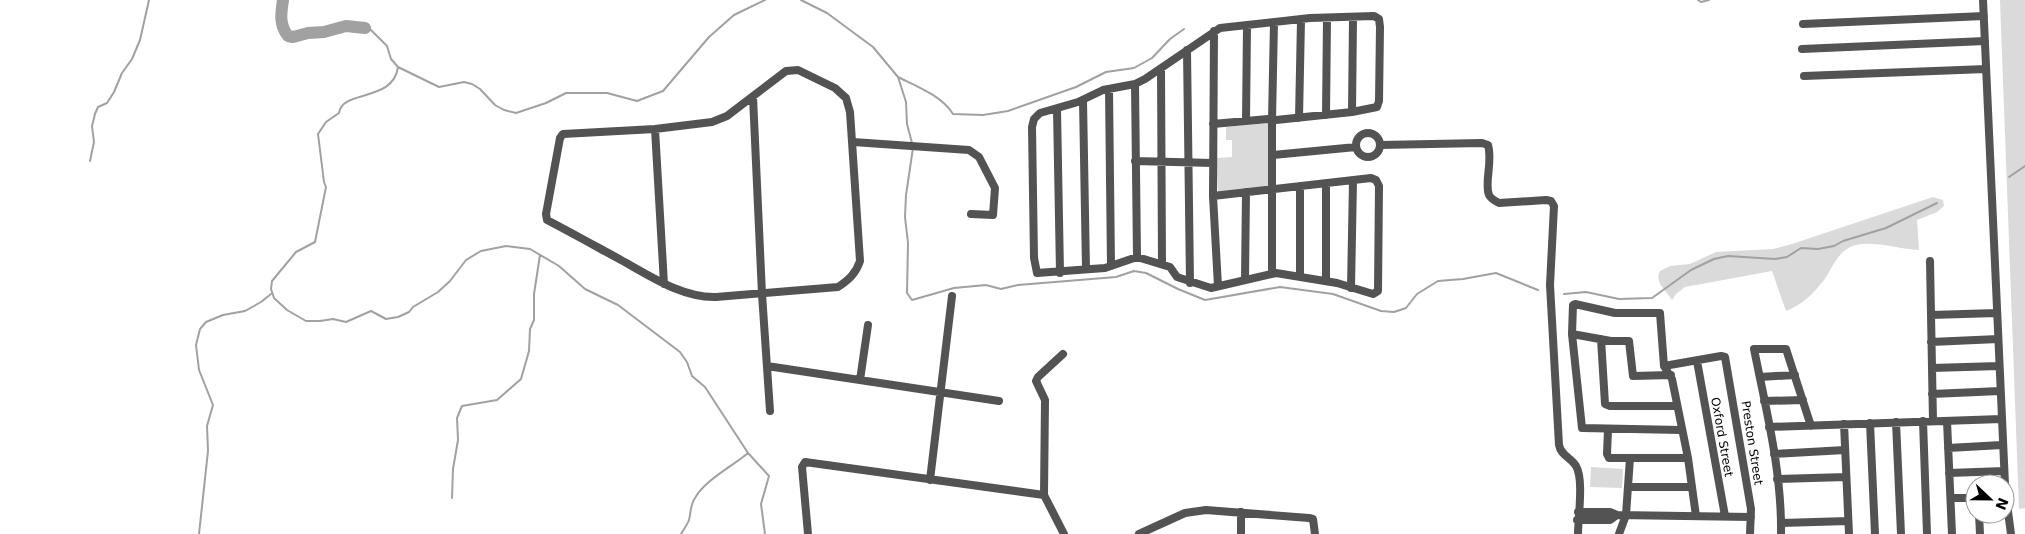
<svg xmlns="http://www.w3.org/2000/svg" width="2025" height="534" viewBox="0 0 2025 534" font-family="'DejaVu Sans',sans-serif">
	<rect width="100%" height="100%" fill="#fff"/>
	<path fill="#dadada" d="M2000,0H2025V508L2019,509Z
		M1269,123L1270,186L1218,193L1216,158L1232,157V140H1226V127Z
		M1933,197L1943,200L1944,206L1937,212L1917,220L1919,250C1900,249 1879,242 1861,244C1839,247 1835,264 1824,280C1813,294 1802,305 1786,311L1772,271L1685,287L1676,294L1672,300L1660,284L1658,276L1660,271L1670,266L1690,264L1716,252L1773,249L1792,244Z
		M1591,467L1623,469L1622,488L1590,487Z"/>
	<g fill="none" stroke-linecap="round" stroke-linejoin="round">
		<path stroke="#a1a1a1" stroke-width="2" d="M801,0L827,13L873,47L898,77L906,102L907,124L912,143
			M1698,0L1701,2L1709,0
			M365,28L371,30L387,46L391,59L398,67L439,87L464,82L472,84L480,89L495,105L504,110L516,113L546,103L566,93H607L637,101L663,91L709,37L734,15L765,0
			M398,67C393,103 342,89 339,113L326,122L318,134L324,182L326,187L315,242L296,252L272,281L271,289L274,298L287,310L306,321H320L333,319L346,322L371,311L386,319L398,317L409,312L413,307L438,292L450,281L466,260L481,251L506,246L530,249L559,266L585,289L618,305L680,352L687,362L692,376L705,387L748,453L769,476L761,504L765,534
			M898,77C916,86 942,96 953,114L983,115L1008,111L1076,87L1106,72L1134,68L1152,58L1170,39L1184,29
			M913,148L906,195L905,217L908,243L907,293L912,300L954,288L986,285L1001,289L1018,285L1116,277L1134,271L1146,273L1178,289L1205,300L1280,287L1333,294L1381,311L1394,312L1406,308L1417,294L1438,281L1463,279L1496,273L1538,290
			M90,161L94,142L92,126L95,114L98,107L107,103L114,92L122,73L132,59L140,40L149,0
			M2009,177L2025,166
			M1564,294L1586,292L1619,299L1652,298L1691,270L1714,259L1728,256L1775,259L1787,257L1801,248L1818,249L1834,246L1843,241L1886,228L1937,203
			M452,498L453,469L458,440L457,418L462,406L497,400L521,379L529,351L530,329L534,320V294L540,255
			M199,534L208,451L207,426L213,405L199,370L196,345L200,329L206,322L223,315L245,311L261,302L271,294
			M681,534C684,529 687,525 689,520C691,513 690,505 695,498C705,480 733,466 748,453"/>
		<path stroke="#a1a1a1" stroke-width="12" d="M283,0C281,13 279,25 288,36L293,37L308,33L324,32L346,26L365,28"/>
		<path stroke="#535353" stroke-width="8" d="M1983,0L2005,484
			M1803,24L1984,16
			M1214,31L1213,196L1218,286
			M1802,49L1985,41
			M1187,50L1190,283
			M1161,69L1162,264
			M798,70L835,88L846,98L850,112L860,261C856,273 849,280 838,287L716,297C682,298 650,276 621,260C597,247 572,233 547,220L546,214L560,138L563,134L655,129L712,122L727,116L786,71Z
			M1804,76L1986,69
			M1135,84L1137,257
			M1109,89L1111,266
			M753,97L762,294L770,411
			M1083,100L1086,269
			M1057,109L1060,273
			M1352,112L1353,18
			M1326,115L1327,18
			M1299,118L1301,20
			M1246,121L1247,25
			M1213,124L1268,119L1276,120L1352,112L1377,107L1379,101L1380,27L1379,19L1374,16L1310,18L1220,28L1145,79L1135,84L1103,90L1078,102L1040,113L1034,119L1032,127L1034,258L1037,273L1105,268L1137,257L1170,267L1177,277L1211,288L1276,273L1337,283L1373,294L1378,291L1379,186L1376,180L1371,178L1213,196
			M655,129L664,284
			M1356 145a12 12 0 1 1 24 0a12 12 0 1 1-24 0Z
			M853,142L969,150L979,157L995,188L993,215L971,214
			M1380,145L1482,143L1488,145C1493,161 1484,183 1489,195C1491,199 1495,201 1499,203L1546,200L1551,201L1554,206L1550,285L1559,445C1561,456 1571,457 1576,466C1584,479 1578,518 1578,534
			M1273,155L1356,147
			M1135,161L1213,163
			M1326,184V281
			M1930,261L1933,421
			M1272,274V120L1274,22
			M1300,277V186
			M1245,280L1246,192
			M1351,288L1353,181
			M1931,315L1996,313
			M1572,334L1611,341H1629L1633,376L1671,375
			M1601,339L1605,404L1610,406H1676
			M1931,342L1998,339
			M1063,354L1038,377L1036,381L1045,400L1044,495L1064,534
			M1697,361L1725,516
			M767,366L999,401
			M1664,366L1721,356L1725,357L1751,509L1750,534
			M1932,368L1999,366
			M1760,377L1795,375
			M860,380L868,325
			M1932,394L2000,391
			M1764,401L1803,400
			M1923,421L1927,534
			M1947,421L1952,534
			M1896,422L1901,534
			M1870,423L1875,534
			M1844,424L1849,534
			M1769,427L2001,419
			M1608,430L1607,454L1609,458H1688
			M1681,430L1582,428L1572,334L1573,305L1575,304L1615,313H1660L1664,366L1672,379L1688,458L1696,516
			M1948,448L2002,445
			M1774,454L1845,450
			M1949,473L2004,471
			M1777,479L1846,477
			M930,480L952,296
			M1628,487H1691
			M2005,489L2011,534
			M1951,498H1975
			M1241,512V534
			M1578,512H1610L1617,515L1751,517
			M1979,514L1980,534
			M1577,520H1610L1617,515
			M1781,523L1848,521
			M808,534L802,467L805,462L1044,495
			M1139,534L1185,513L1206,510L1309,518L1313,519L1315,534
			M1619,534L1626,515L1630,458
			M1781,534C1782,472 1766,409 1754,349H1786L1811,426"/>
	</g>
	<g text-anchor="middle" stroke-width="4.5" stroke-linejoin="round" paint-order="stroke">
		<g font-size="12" fill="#000" stroke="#fff">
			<text transform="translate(1722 437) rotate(80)" y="4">Oxford Street</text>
			<text transform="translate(1752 443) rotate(81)" y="4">Preston Street</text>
		</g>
	</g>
	<g transform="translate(1990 499) rotate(112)"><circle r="24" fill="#ffffff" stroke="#999999"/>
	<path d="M0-4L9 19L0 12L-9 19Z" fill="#000000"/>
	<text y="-8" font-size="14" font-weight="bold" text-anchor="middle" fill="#000000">N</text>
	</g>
</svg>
